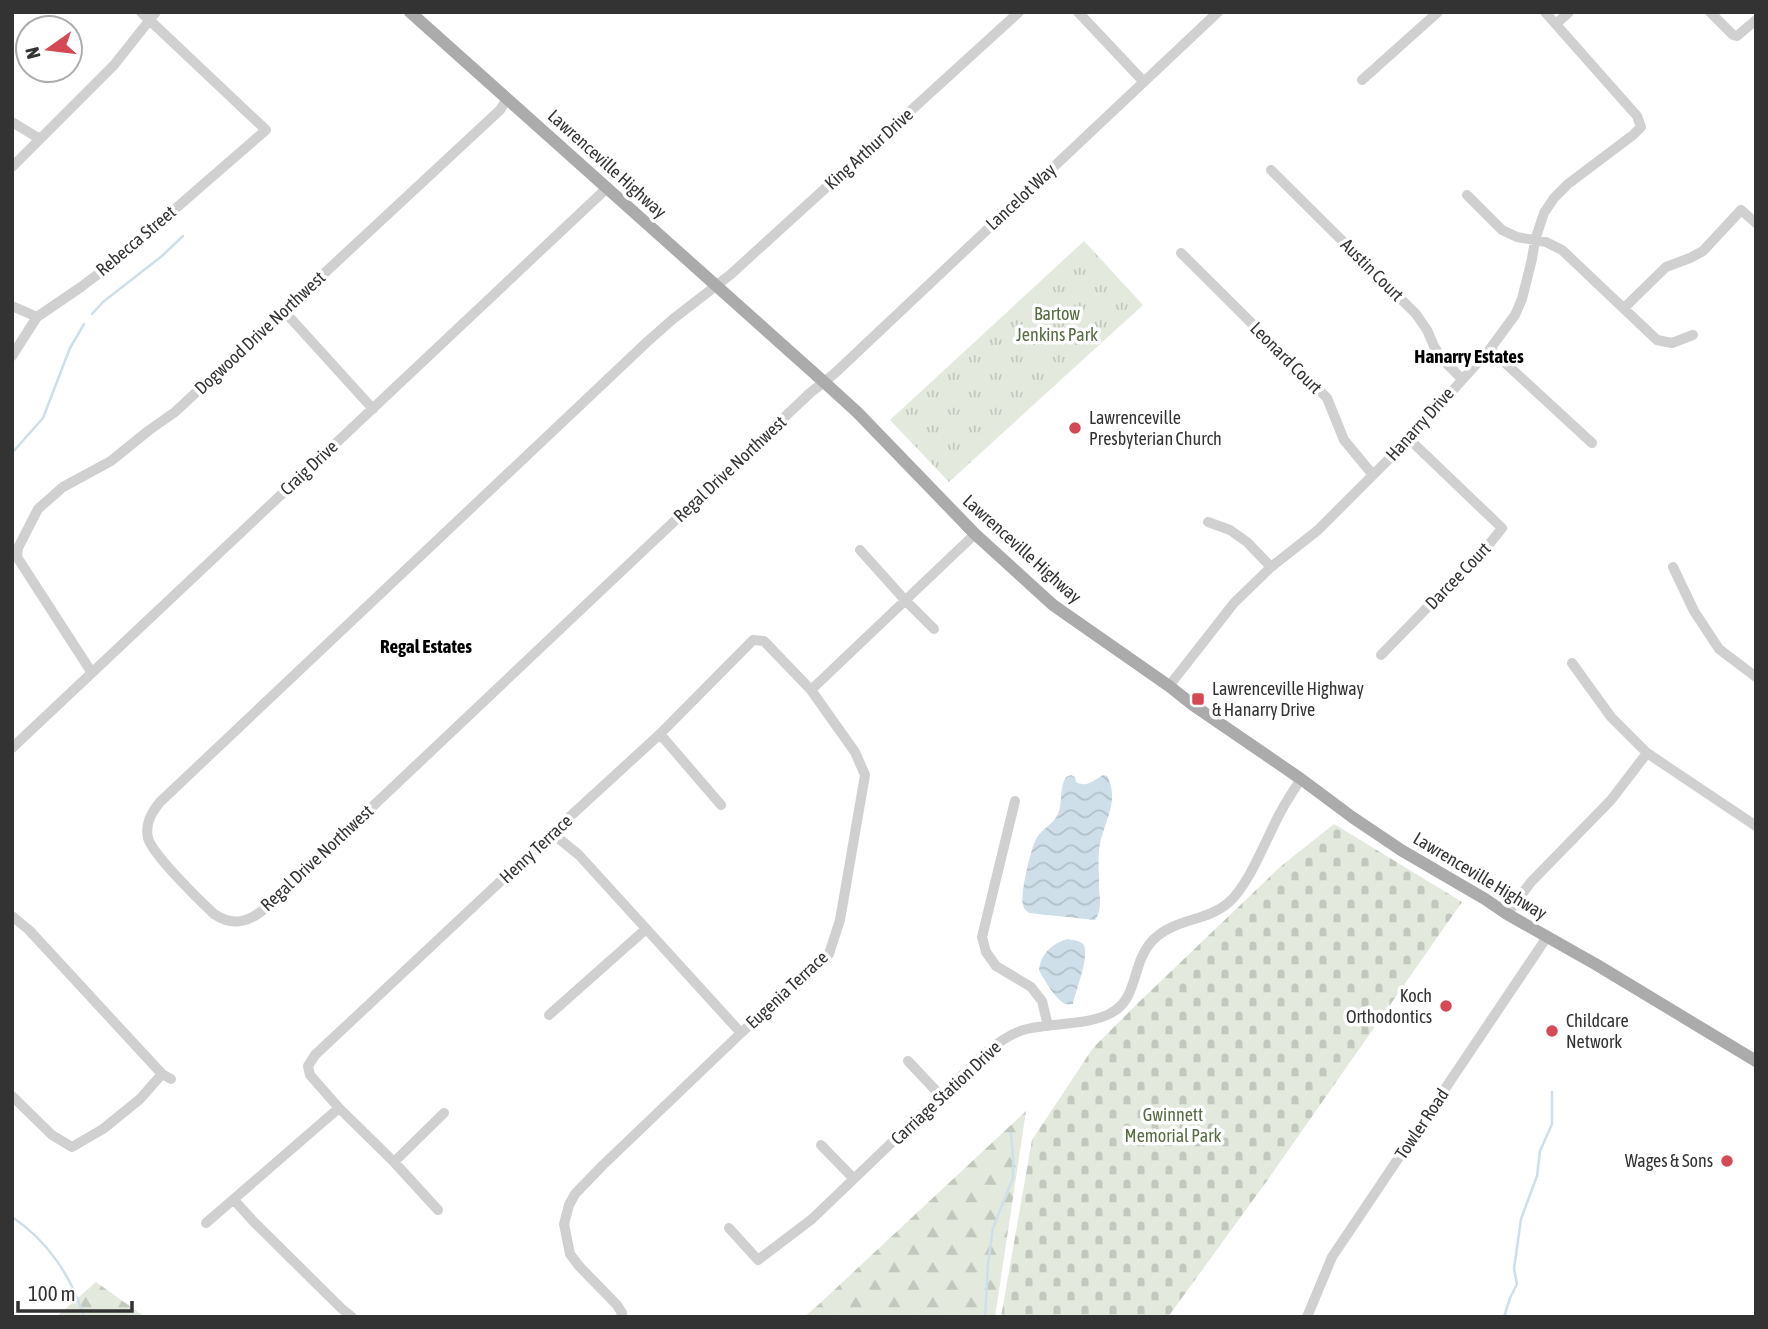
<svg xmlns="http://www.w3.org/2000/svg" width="1768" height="1329" viewBox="0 0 1768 1329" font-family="'Asap Condensed',sans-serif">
	<defs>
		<pattern id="forest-firs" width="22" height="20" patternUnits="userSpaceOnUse" patternTransform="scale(1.75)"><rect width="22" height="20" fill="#e3e9dd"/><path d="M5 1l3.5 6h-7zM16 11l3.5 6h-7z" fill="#c3c8be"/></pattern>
		<pattern id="cemetery-stones" width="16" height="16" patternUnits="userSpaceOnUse" patternTransform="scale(1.75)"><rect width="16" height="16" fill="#e3e9dd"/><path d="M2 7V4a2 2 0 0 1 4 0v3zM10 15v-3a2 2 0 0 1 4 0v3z" fill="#c3c8be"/></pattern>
		<pattern id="park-tufts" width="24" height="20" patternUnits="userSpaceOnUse" patternTransform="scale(1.75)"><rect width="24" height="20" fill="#e3e9dd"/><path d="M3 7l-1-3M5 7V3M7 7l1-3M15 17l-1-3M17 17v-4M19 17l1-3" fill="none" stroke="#c3c8be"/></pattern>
		<pattern id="water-waves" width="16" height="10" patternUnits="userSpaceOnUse" patternTransform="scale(1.75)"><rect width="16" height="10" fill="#cfdfe9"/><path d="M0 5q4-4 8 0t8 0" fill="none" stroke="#b2c0c8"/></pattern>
	</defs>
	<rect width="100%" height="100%" fill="#fff"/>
	<path fill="url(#forest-firs)" d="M1026,1111L995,1317H804L817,1306Z
		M96,1282L145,1317H56Z"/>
	<path fill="url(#cemetery-stones)" d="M1334,824L1462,902L1269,1178L1168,1317H1001L1032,1140L1093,1048L1139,1002L1280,867Z"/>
	<path fill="url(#park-tufts)" d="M1084,241L1143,305L949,482L890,420Z"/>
	<path fill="url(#water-waves)" d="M1071,775L1075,777L1076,782C1087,788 1094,780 1103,775L1107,776C1121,802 1102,824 1099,850C1098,861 1099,872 1099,883C1099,895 1103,910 1095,920L1029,913C1025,909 1024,910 1023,904C1020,893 1031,849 1036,839C1041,829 1053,825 1058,814C1063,802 1059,788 1066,777Z
		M1067,939C1072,940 1079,940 1083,944C1091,954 1075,992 1073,1004C1071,1004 1068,1005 1066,1004C1057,1002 1043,978 1039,970C1041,953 1052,944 1067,939Z"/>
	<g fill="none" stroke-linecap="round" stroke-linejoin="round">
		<path stroke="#cfdfe9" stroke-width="2.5" d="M92,314L103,302L162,256L183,236
			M12,453L43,418L70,348L84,324
			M12,1217C47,1240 72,1277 84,1317
			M985,1317L988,1264L993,1228L1013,1178V1158L1011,1134
			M1504,1317L1510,1298L1517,1284L1514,1269L1521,1219L1537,1176L1540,1151L1552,1124V1092"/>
		<path stroke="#d0d0d0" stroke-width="10" d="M1019,12L730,275L673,319L647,342L160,802C151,813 145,824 148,838C152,854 200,901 214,914C232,926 247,923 263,910L810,393L834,374L1218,12
			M1078,12L1144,82
			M1710,12L1733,35L1737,36L1756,20
			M1556,24L1569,12
			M1362,80L1438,12
			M12,122L40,139
			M12,167L114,65L156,12
			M1271,170L1416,314L1427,330L1434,346L1442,359L1462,379
			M1467,195L1502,230L1517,237L1546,242L1562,250L1657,340L1672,343L1693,335
			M1181,253L1327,398L1344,440L1373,475
			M12,306L37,317
			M1624,308L1666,267L1690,258L1703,251L1741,210L1756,223
			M284,311L373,409
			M1490,349L1592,443
			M12,356L37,317L81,287L114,262L266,130L141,12
			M1208,522L1230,530L1247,542L1271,567
			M860,550L904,599L934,629
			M17,557L18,548L38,509L63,487L111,461L148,431L175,412L500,110L507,99
			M17,557L92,673
			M1673,567L1694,611L1719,649L1756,677
			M1381,655L1491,542L1502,528L1409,439
			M1572,663L1611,717L1647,753L1756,826
			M1169,686L1234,603L1271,567L1318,530L1409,439L1490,349L1515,315L1522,299L1532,259L1535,240L1544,213L1554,198L1568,184L1633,135L1641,127L1637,116L1545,12
			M811,690L975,534
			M660,734L721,805
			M12,748L607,188
			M1015,801L982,937L986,952L996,966L1031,987L1042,1001L1048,1026
			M552,833L579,855L741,1033
			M1507,914L1531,882L1611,800L1647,753
			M12,916L29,930L162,1074L171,1079
			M549,1015L646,929
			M908,1061L941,1096
			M12,1096L52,1135L72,1147L103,1129L140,1099L162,1074
			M821,1145L854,1179
			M394,1162L444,1113
			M234,1200L253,1221L341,1308L352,1317
			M438,1210L394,1162L339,1108L310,1075L308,1066L315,1055L552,833L660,734L753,640L764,641L811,690L855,752L865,775L840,920L829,954L741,1033L603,1165L575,1194L569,1205L564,1224L570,1254L579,1266L617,1305L622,1313L621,1317
			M206,1223L339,1108
			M729,1228L758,1260L812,1219L982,1056C995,1045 1010,1033 1027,1029C1052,1023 1090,1025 1111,1013C1139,998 1131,964 1152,941C1174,918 1206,922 1228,903C1248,887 1266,839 1279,815C1285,803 1293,791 1301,779
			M1307,1317L1332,1257L1547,937"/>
		<path stroke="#ababab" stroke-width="12" d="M410,12L824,382L857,412L975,534L1053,605L1169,686L1193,705L1301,779L1352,817L1401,850L1485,899L1507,914L1597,965L1756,1061"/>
	</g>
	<g fill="#d54954" stroke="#fff" stroke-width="2.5">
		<circle cx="1075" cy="428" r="7"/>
		<rect x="1191" y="692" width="14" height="14" rx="3.5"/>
		<circle cx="1446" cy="1006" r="7"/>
		<circle cx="1552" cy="1031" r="7"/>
		<circle cx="1727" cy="1161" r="7"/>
	</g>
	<g text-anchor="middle" stroke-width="7" stroke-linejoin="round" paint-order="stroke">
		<g font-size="18" fill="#333" stroke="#fff">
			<text transform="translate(869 149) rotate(-42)" y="6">King Arthur Drive</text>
			<text transform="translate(607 164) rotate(42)" y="6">Lawrenceville Highway</text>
			<text transform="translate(1021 197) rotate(-43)" y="6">Lancelot Way</text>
			<text transform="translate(136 241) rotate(-40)" y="6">Rebecca Street</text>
			<text transform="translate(1372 270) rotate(45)" y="6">Austin Court</text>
			<text transform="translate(260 333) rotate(-43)" y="6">Dogwood Drive Northwest</text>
			<text transform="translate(1286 358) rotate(45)" y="6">Leonard Court</text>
			<text transform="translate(1420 424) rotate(-48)" y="6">Hanarry Drive</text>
			<text transform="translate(309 468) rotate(-43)" y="6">Craig Drive</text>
			<text transform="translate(730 469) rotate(-43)" y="6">Regal Drive Northwest</text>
			<text transform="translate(1022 549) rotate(42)" y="6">Lawrenceville Highway</text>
			<text transform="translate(1458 576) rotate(-46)" y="6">Darcee Court</text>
			<text transform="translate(536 849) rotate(-43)" y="6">Henry Terrace</text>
			<text transform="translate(317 858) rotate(-43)" y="6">Regal Drive Northwest</text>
			<text transform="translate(1480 876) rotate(31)" y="6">Lawrenceville Highway</text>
			<text transform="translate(787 990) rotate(-43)" y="6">Eugenia Terrace</text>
			<text transform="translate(946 1093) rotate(-43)" y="6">Carriage Station Drive</text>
			<text transform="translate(1422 1124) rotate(-56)" y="6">Towler Road</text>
		</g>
		<g font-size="18" fill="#566b43" stroke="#fff">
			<text x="1057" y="320">Bartow<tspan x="1057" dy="21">Jenkins Park</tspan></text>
			<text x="1173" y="1121">Gwinnett<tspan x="1173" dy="21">Memorial Park</tspan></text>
		</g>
		<g font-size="18" fill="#333" stroke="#fff" text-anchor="start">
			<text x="1089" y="424">Lawrenceville<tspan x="1089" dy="21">Presbyterian Church</tspan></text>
			<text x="1212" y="695">Lawrenceville Highway<tspan x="1212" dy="21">&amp; Hanarry Drive</tspan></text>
			<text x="1432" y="1002" text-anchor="end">Koch<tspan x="1432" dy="21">Orthodontics</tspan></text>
			<text x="1566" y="1027">Childcare<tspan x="1566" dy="21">Network</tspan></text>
			<text x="1713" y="1167" text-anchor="end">Wages &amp; Sons</text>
		</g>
		<g font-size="19" font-weight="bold" fill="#000" stroke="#fff">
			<text x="1469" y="363">Hanarry Estates</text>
			<text x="426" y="653">Regal Estates</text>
		</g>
	</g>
	<rect width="1768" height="1329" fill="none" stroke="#333333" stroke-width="28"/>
	<g transform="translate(49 49) rotate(256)"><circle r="33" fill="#ffffff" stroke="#adadad" stroke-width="2"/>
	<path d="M0-5L12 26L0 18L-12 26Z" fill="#d54954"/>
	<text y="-10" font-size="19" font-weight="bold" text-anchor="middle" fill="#333333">N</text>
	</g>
	<path d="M18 1301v10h114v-10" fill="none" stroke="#333333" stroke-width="3.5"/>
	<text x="28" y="1301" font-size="21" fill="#333333" stroke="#ffffff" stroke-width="5" paint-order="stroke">100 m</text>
</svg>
